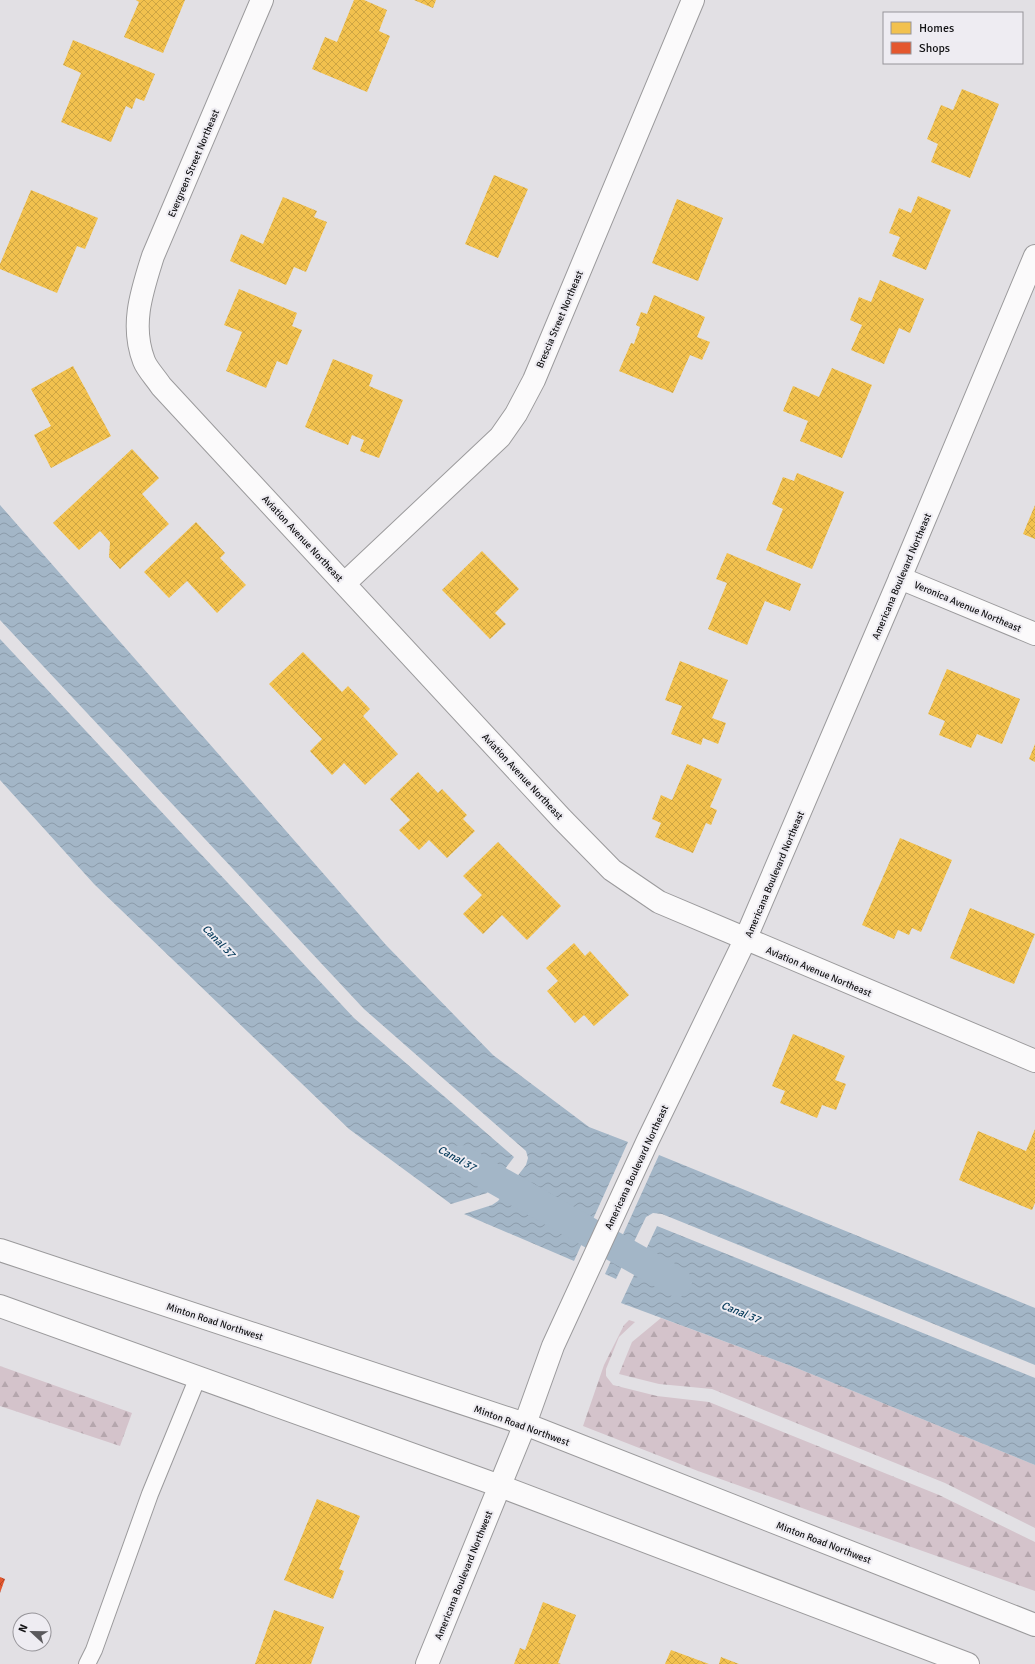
<svg xmlns="http://www.w3.org/2000/svg" width="1035" height="1664" viewBox="0 0 1035 1664" font-family="Signika,sans-serif">
	<defs>
		<pattern id="forest-firs" width="22" height="20" patternUnits="userSpaceOnUse"><rect width="22" height="20" fill="#d4c3cb"/><path d="M5 1l3.5 6h-7zM16 11l3.5 6h-7z" fill="#b5a6ad"/></pattern>
		<pattern id="water-waves" width="16" height="10" patternUnits="userSpaceOnUse"><rect width="16" height="10" fill="#a3b6c7"/><path d="M0 5q4-4 8 0t8 0" fill="none" stroke="#8b9baa"/></pattern>
		<pattern id="homes-cross-hatch" width="8" height="8" patternUnits="userSpaceOnUse"><rect width="8" height="8" fill="#f2c14e"/><path d="M0 0l8 8M0 8l8-8" fill="none" stroke="#cea543"/></pattern>
		<pattern id="shops-cross-hatch" width="8" height="8" patternUnits="userSpaceOnUse"><rect width="8" height="8" fill="#e4572e"/><path d="M0 0l8 8M0 8l8-8" fill="none" stroke="#b74726"/></pattern>
	</defs>
	<rect width="100%" height="100%" fill="#e2e0e4"/>
	<path fill="url(#forest-firs)" d="M661,1318L794,1367L1035,1465V1528L945,1483L712,1389L659,1384L619,1374L632,1342Z
		M629,1320L635,1322L619,1337L606,1369V1376L613,1385L657,1396L709,1402L939,1495L1035,1542V1591L698,1471L583,1426L604,1365L624,1325Z
		M0,1366L132,1413L120,1446L0,1406Z"/>
	<path fill="url(#water-waves)" d="M0,505L386,945L493,1055L589,1127L628,1142L574,1261L464,1214L492,1205L498,1201L526,1165L528,1158L526,1151L364,1009L0,620Z
		M0,639L354,1018L514,1157L487,1193L451,1204L349,1129L94,884L0,780Z
		M659,1155L1035,1308V1365L662,1214L653,1213L646,1217L616,1279L605,1274Z
		M657,1226L1035,1378V1465L794,1367L621,1303Z"/>
	<path fill="url(#homes-cross-hatch)" d="M136,0H185L163,53L124,37L139,2Z
		M354,0H364L387,10L379,31L390,36L367,92L312,69L325,37L337,42Z
		M414,0H436L433,8Z
		M73,40L155,74L144,101L136,98L132,109L126,106L111,142L61,122L81,73L63,65Z
		M962,89L999,104L970,178L931,162L938,144L927,139L941,105L953,110Z
		M494,175L528,189L498,258L465,244Z
		M31,190L98,218L85,249L77,246L57,293L0,269V264Z
		M918,196L951,210L926,270L892,256L900,237L889,233L899,208L911,213Z
		M283,197L317,211L314,217L327,222L306,272L294,267L286,285L230,261L241,234L263,244Z
		M677,199L723,218L698,281L652,263Z
		M880,280L924,299L910,333L899,328L884,364L851,350L862,325L850,320L859,297L871,302Z
		M239,289L297,313L292,326L302,330L287,365L277,361L266,388L226,371L242,332L224,325Z
		M654,295L705,317L697,337L710,342L702,360L690,355L673,393L619,371L631,343L634,344L640,327L636,325L641,312L647,314Z
		M333,359L373,375L369,386L403,400L379,458L360,451L364,440L352,435L348,445L305,427Z
		M73,366L111,436L51,468L34,435L51,426L31,389Z
		M832,368L872,385L842,458L800,441L808,421L783,411L793,386L819,397Z
		M132,449L159,478L142,494L169,524L120,569L109,557L110,542L100,531L79,550L53,523Z
		M797,473L844,492L812,569L766,550L783,509L772,504L783,477L794,481Z
		M1035,505V539L1023,534Z
		M196,522L225,553L220,558L246,585L217,613L187,581L169,598L144,572Z
		M482,551L519,589L495,613L506,624L490,639L442,590Z
		M727,553L801,584L790,611L765,601L747,645L708,629L727,583L716,579Z
		M303,652L342,692L348,686L370,709L363,716L398,754L365,785L344,763L332,775L310,751L322,739L269,684Z
		M680,661L728,680L712,718L726,723L718,744L703,738L701,745L671,734L682,706L665,700Z
		M947,669L1020,699L1002,744L977,734L971,748L939,735L945,721L928,714Z
		M1035,744V762L1029,759Z
		M687,764L722,779L710,807L717,810L711,825L706,823L693,853L655,837L661,823L652,819L661,795L672,800Z
		M418,772L438,793L442,789L467,815L463,819L475,831L447,858L429,840L419,850L399,830L410,820L390,799Z
		M900,838L952,860L921,932L912,928L909,935L898,930L894,939L862,925Z
		M498,842L561,906L527,940L502,915L483,934L463,914L482,895L463,876Z
		M970,908L1035,934L1014,984L950,958Z
		M574,943L585,956L590,951L629,995L594,1026L584,1015L575,1023L547,991L558,981L546,968Z
		M793,1034L845,1056L835,1080L846,1084L836,1110L822,1105L817,1118L780,1103L785,1091L772,1086Z
		M1035,1129V1203L1032,1210L959,1180L978,1131L1026,1151Z
		M317,1499L360,1516L339,1569L344,1571L333,1599L284,1580Z
		M543,1602L576,1615L558,1663L561,1664H514L520,1648L525,1650Z
		M274,1610L324,1627L311,1664H255Z
		M671,1650L709,1664H665Z
		M721,1657L739,1664H719Z"/>
	<path fill="url(#shops-cross-hatch)" d="M0,1577L5,1579L0,1593Z"/>
	<g fill="none" stroke-linecap="round" stroke-linejoin="round">
		<path stroke="#a3b6c7" stroke-width="30" d="M461,1160L677,1282"/>
		<g stroke="#9b9a9c" stroke-width="18">
			<path id="lane" d="M87,1664L94,1650L150,1494L198,1377"/>
		</g>
		<g stroke="#9b9a9c" stroke-width="24">
			<path id="street" d="M262,0L153,256C142,291 130,325 144,361C147,369 156,378 161,386L562,819L612,870L659,902L1035,1061
				M900,578L1035,634
				M345,583L500,437L516,414L534,380L693,0"/>
		</g>
		<g stroke="#9b9a9c" stroke-width="24">
			<path id="secondary" d="M0,1250L525,1424L1035,1625
				M0,1306L500,1486L968,1664
				M427,1664L525,1424L553,1346L648,1140L745,940L900,578L1035,256"/>
		</g>
		<use href="#lane" stroke="#fbfafb" stroke-width="16"/>
		<use href="#street" stroke="#fbfafb" stroke-width="22"/>
		<use href="#secondary" stroke="#fbfafb" stroke-width="22"/>
	</g>
	<g text-anchor="middle" stroke-width="4" stroke-linejoin="round" paint-order="stroke">
		<g font-size="10" fill="#111113" stroke="#eeecf2">
			<text transform="translate(193 163) rotate(-67)" y="4">Evergreen Street Northeast</text>
			<text transform="translate(559 319) rotate(-67)" y="4">Brescia Street Northeast</text>
			<text transform="translate(303 538) rotate(47)" y="4">Aviation Avenue Northeast</text>
			<text transform="translate(901 576) rotate(-67)" y="4">Americana Boulevard Northeast</text>
			<text transform="translate(968 606) rotate(23)" y="4">Veronica Avenue Northeast</text>
			<text transform="translate(523 776) rotate(47)" y="4">Aviation Avenue Northeast</text>
			<text transform="translate(774 874) rotate(-67)" y="4">Americana Boulevard Northeast</text>
			<text transform="translate(819 971) rotate(23)" y="4">Aviation Avenue Northeast</text>
			<text transform="translate(636 1167) rotate(-65)" y="4">Americana Boulevard Northeast</text>
			<text transform="translate(215 1321) rotate(18)" y="4">Minton Road Northwest</text>
			<text transform="translate(522 1425) rotate(20)" y="4">Minton Road Northwest</text>
			<text transform="translate(824 1542) rotate(21)" y="4">Minton Road Northwest</text>
			<text transform="translate(463 1575) rotate(-68)" y="4">Americana Boulevard Northwest</text>
		</g>
		<g font-size="11" font-style="italic" fill="#033858" stroke="#eeecf2">
			<text transform="translate(219 941) rotate(46)" y="4">Canal 37</text>
			<text transform="translate(457 1158) rotate(29)" y="4">Canal 37</text>
			<text transform="translate(741 1312) rotate(22)" y="4">Canal 37</text>
		</g>
	</g>
	<rect x="883" y="12" width="140" height="52" fill="#eeecf2" stroke="#969499"/>
	<rect x="891" y="22" width="20" height="12" fill="#f2c14e" stroke="#969499"/>
	<text x="919" y="32" font-size="12" fill="#111113">Homes</text>
	<rect x="891" y="42" width="20" height="12" fill="#e4572e" stroke="#969499"/>
	<text x="919" y="52" font-size="12" fill="#111113">Shops</text>
	<g transform="translate(32 1632) rotate(292)"><circle r="19" fill="#eeecf2" stroke="#969499"/>
	<path d="M0-3L7 15L0 10L-7 15Z" fill="#5a595c"/>
	<text y="-6" font-size="11" font-weight="bold" text-anchor="middle" fill="#111113">N</text>
	</g>
</svg>
